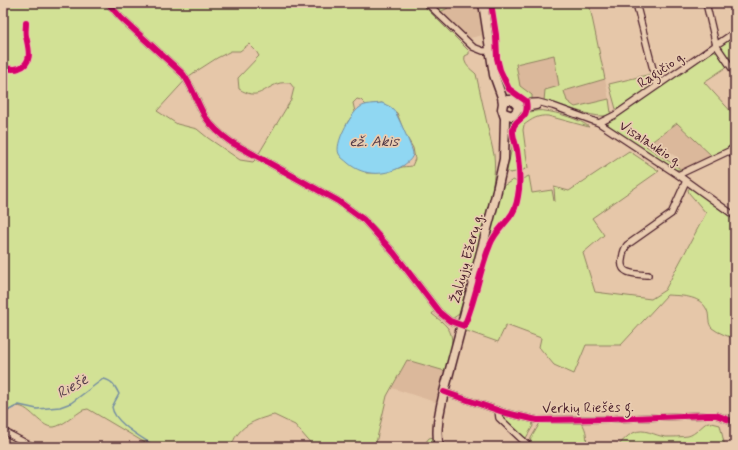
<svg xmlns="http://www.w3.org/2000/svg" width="738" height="450" viewBox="0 0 738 450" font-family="Mynerve,sans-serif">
	<rect width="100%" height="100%" fill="#e6c7a9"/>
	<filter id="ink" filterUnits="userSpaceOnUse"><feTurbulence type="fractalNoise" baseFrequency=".025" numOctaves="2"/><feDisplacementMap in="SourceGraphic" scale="8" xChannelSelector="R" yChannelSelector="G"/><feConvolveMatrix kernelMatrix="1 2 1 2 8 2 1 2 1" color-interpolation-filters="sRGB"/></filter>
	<g filter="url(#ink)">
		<path fill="#dbb89b" d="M445,3H479V12L483,35L466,39L440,12L448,8Z
			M554,55L559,86L544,101H532V95L520,87L516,64Z
			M605,79L609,99L575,107L567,101L564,91Z
			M677,123L712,156L682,170L671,163L677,157L652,142Z
			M407,360L445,371L438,403L392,388Z"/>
		<path fill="#d2e195" stroke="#8e8060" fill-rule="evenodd" d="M3,3H421L469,51V54L465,56C463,65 471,69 476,74L494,155C496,174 492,191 488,210C480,245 469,279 459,314L452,319L445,315L438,306L432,314C437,318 443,322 447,327C457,339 449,358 445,371L407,360L387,396L375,447H314L295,425L274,415C261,418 245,423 237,435C234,438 233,443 231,447H152L88,409L83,410C76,414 62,426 54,427C39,429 26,397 11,409C8,411 6,415 3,418L4,40ZM249,44L256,51L259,56L238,78L239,89C258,100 260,91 277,84C281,82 286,83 290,83L294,88L291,100L255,160L253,162L240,160L208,138L197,129L177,124L157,111L189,76L217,58L231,51H240ZM357,99L361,100L366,105L382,103L397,113L405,134L413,148L415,159L412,166C408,167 403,166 399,168C387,172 379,173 366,173L347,123L355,112L353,103Z
			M431,3H445L448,8L440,12Z
			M485,3H589L605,79L564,91L567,101L575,107L609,99L611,113C608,115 606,116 603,116C591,117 562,105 549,102L544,101L545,90L559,86L554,55L516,64L520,86L532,95V101H520L511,96L504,87L498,74Z
			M735,34V68L720,46L721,44Z
			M716,49L728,66L704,82L735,116V143L726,150L712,156L677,123L646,146L682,170L672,169L608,125V123L611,120Z
			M651,74L654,82L653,85L618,109H616L609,84Z
			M525,109L530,112C535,111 540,110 545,111C556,112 582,120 589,127L548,116C538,115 532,119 524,125L523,130L528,168L521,171L510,173L507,171L512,147V142L509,141C509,127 510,115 525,109Z
			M629,151L659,171L592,218L604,235L583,253L595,292L651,299L665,290L706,213L689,193L688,190L691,186L735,221V339C728,336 718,333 712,328C708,324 709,318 708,313C703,295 682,296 667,295L621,345H586L574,374L554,365L539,347L541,338L506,325L498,342L464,330L474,301L475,281L503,186L513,180L517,182L516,195L512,209H516L520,195V180L529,176L532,193L552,190L554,201L555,202L554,187L569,191Z
			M503,415L532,421L533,426L526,438H523L501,417Z
			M708,422L720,425L725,447H617C622,442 626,436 633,433C645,427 654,436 666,437C672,437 681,437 688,436C696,434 701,426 708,422Z
			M540,423H582C587,431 587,438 586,447H533L530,443L531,438Z
			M434,437L437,447H422L429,438Z"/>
		<path fill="#90d7f2" stroke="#748da2" d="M382,103C386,105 390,106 393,109C396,111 413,150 413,153C413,158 408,162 404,165C387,176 364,177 348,163C345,160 341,158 339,154C334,144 350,115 359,108C365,103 375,104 382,103Z"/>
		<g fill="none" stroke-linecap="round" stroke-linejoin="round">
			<path stroke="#748da2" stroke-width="1.5" d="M3,415L7,411L19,405L37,409L60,407L71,403L103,379C112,380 115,386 119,394L112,407C114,423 143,438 156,447"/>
			<g stroke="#4a1f2b" stroke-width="8">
				<path id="minor" d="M108,3L121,18L183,74C193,87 197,104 206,118C213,128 221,135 231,142L338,201L364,220L394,253L439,312L450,321L461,325
					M427,3L473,47L483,51H491
					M636,3L657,85
					M706,3L716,45L735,73
					M517,103L538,102L553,106L599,123L678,175L735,216
					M517,111L521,109L537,106
					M599,123L615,115L735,32
					M729,151L735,156
					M678,175L729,151L735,146
					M648,275C637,274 619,275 622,260C623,254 623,250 627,245L671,214L686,181
					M444,392L506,413L537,420L610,419L707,415H716L735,422
					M498,410L499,418L530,447
					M3,431L33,447"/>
			</g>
			<g stroke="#4a1f2b" stroke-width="11">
				<path id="secondary" d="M503,103L507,100H512L518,106L517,111L512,116L504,113
					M439,447C435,429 440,410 444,392L496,195L504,159L505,118L502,109L503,103L502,97L494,75L483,3"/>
			</g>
			<use href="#minor" stroke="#e9ccb0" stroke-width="5.5"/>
			<use href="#secondary" stroke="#e9ccb0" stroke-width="8"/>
			<g stroke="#e9ccb0" stroke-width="8">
				<path id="cycleway" d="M108,3L121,18L183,74C193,87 197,104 206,118C213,128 221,135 231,142L338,201L364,220L394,253L439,312L450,321L464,326C476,300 479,271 490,245C494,234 502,227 509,218C514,212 517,203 518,196C521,182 519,164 517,150C516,144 512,136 513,129C515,117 530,121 526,101L509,89L500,70L497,58L496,35L491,3
					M3,69C8,68 15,70 19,68C34,63 28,47 26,36C25,32 26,28 26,23
					M444,392L506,413L537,420L610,419L707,415H716L735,422"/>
			</g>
			<use href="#cycleway" stroke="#d6006c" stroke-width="6"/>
		</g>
	</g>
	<g text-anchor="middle" stroke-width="3.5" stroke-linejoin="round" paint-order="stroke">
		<g font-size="14" fill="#4a1f2b" stroke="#e9ccb0">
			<text transform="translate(661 69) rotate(-34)" y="5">Ragučio g.</text>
			<text transform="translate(651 143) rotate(33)" y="5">Visalaukio g.</text>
			<text transform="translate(466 258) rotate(-75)" y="5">Žaliųjų Ežerų g.</text>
			<text transform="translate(588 407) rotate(-1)" y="5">Verkių Riešės g.</text>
		</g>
		<g font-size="15" font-style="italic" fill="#543b49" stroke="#e9ccb0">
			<text x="374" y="146">ež. Akis</text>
			<text transform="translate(72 386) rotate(-30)" y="5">Riešė</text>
		</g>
	</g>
	<rect width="738" height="450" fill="none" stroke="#e9ccb0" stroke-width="16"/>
	<rect x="8" y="8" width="722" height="434" fill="none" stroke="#4a1f2b" stroke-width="1.5" filter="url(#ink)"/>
</svg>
